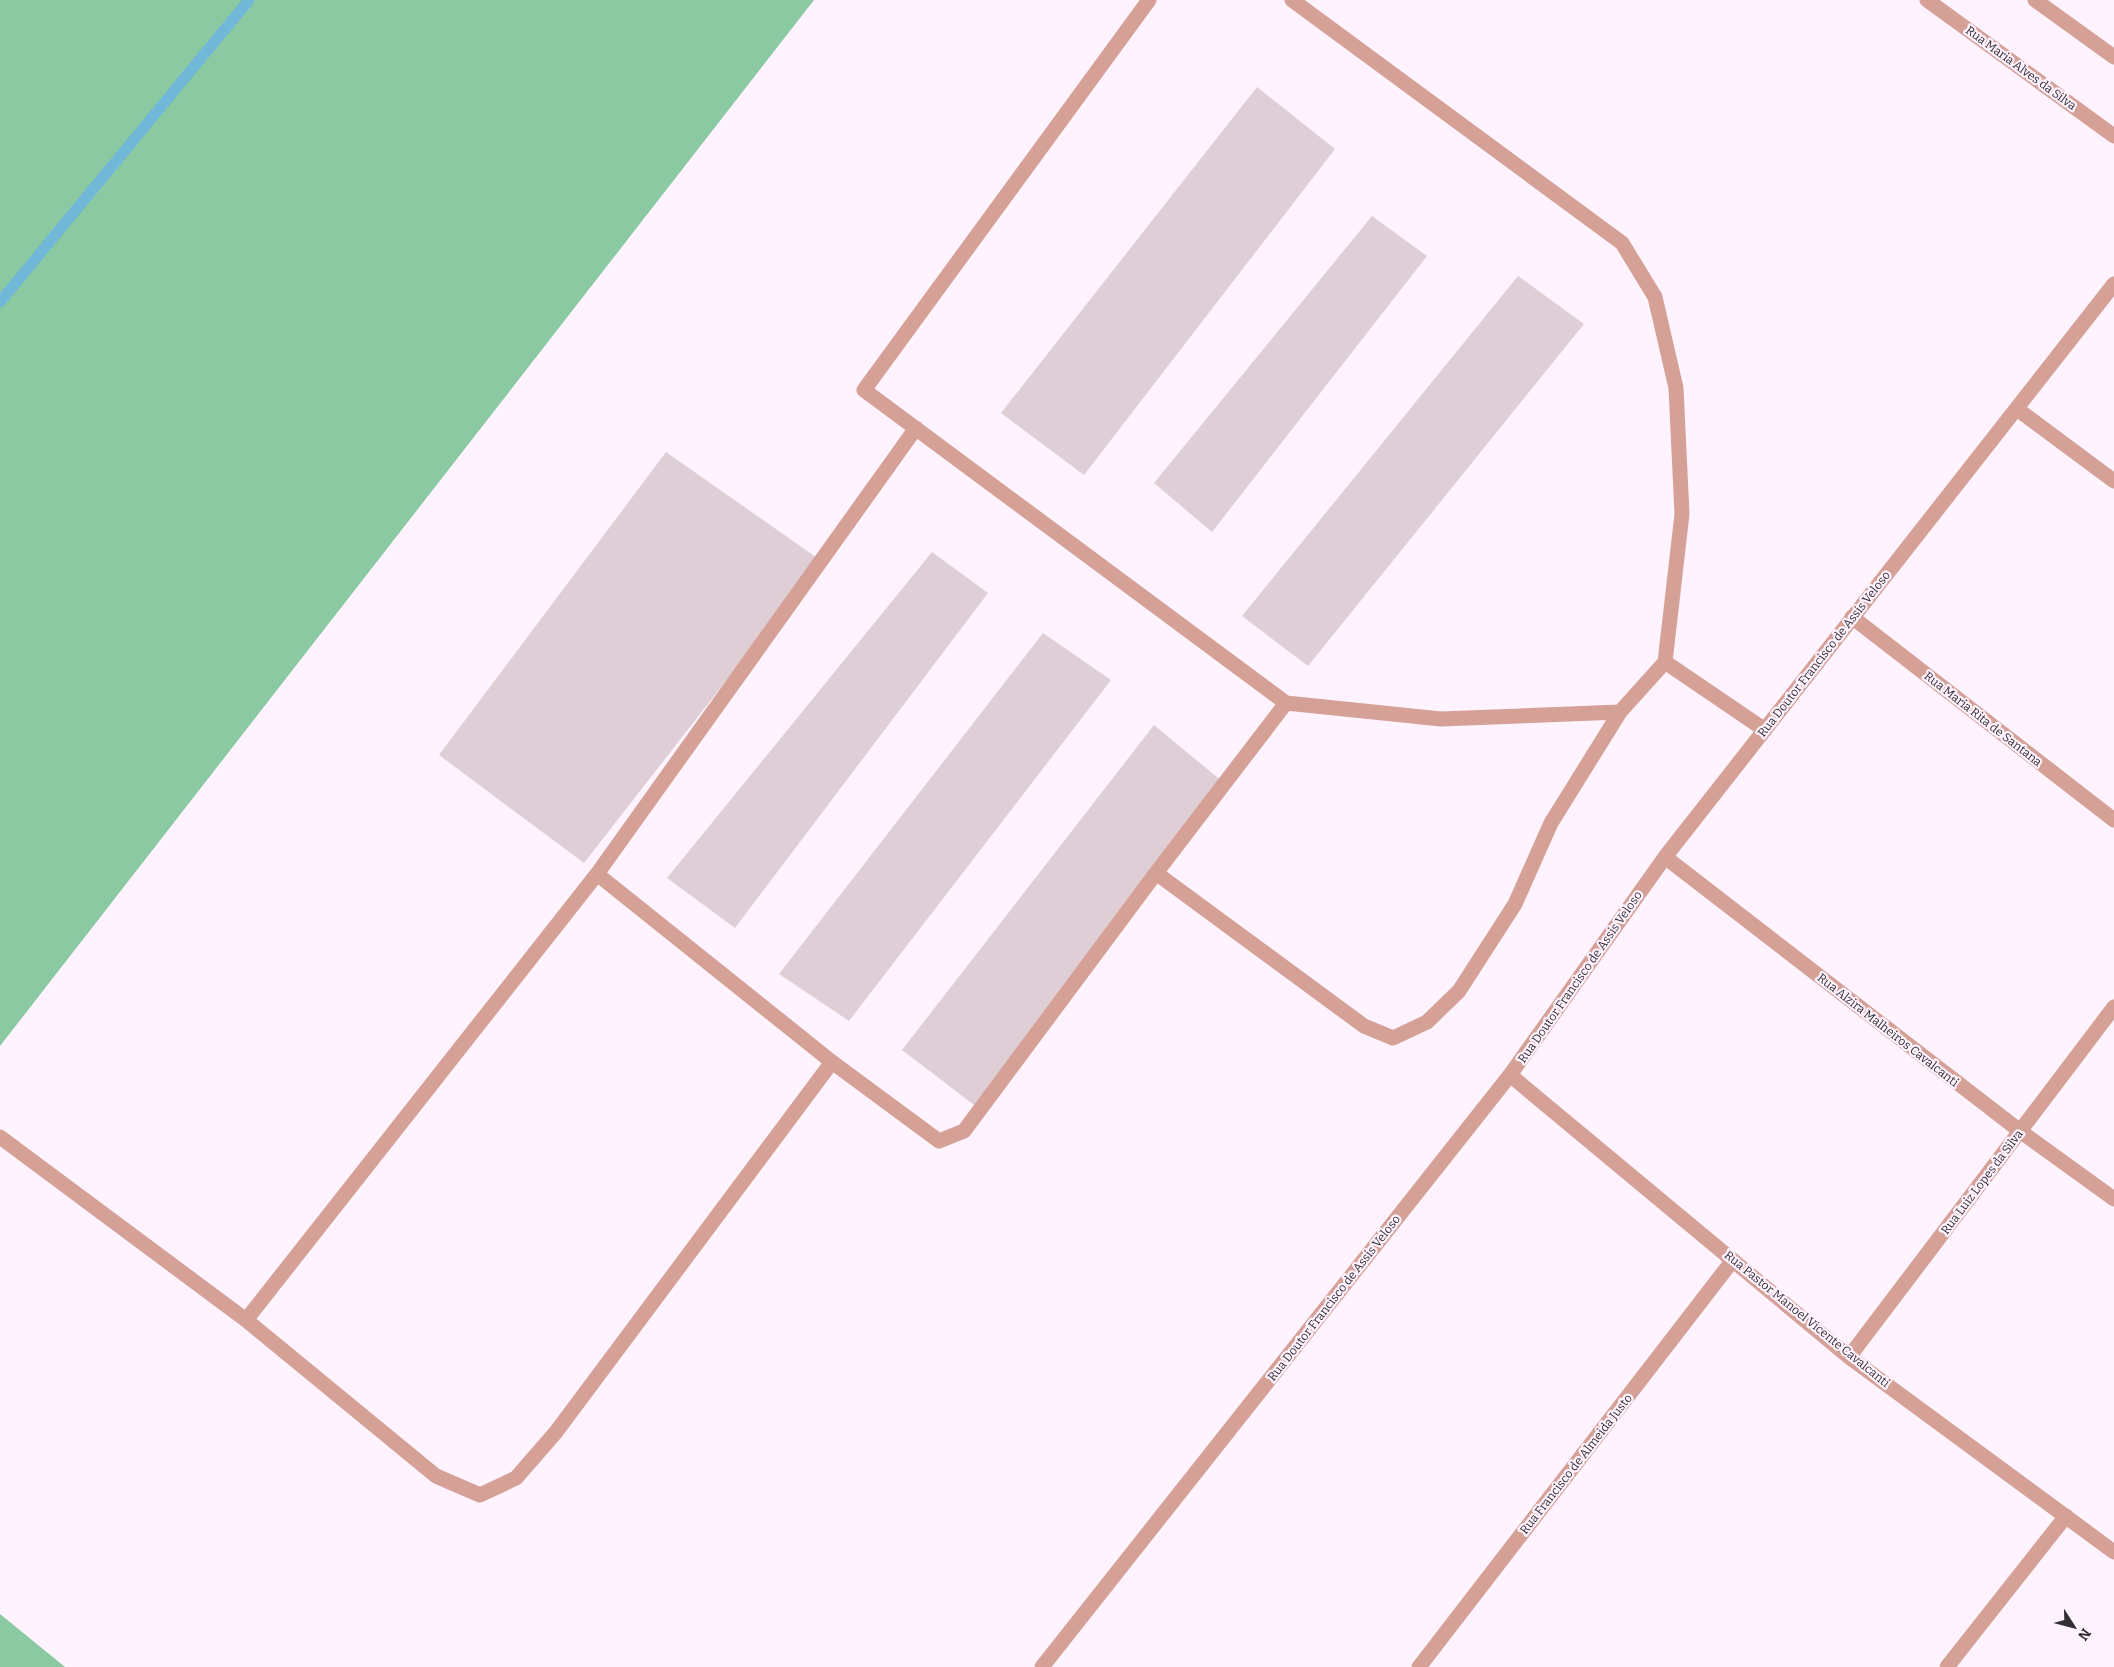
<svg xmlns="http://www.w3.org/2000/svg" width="2114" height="1667" viewBox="0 0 2114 1667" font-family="Bitter,serif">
	<rect width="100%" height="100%" fill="#fef3fe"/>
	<path fill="#8ac9a2" d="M0,0H814L0,1046Z
		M0,1614L65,1667H0Z"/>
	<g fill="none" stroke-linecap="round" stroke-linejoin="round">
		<path stroke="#71b7d8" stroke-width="11" d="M0,302L249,0"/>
	</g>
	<path fill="#e0ced6" d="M1257,87L1335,149L1084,475L1001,413Z
		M1372,216L1427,256L1212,532L1154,483Z
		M1518,276L1584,324L1308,666L1242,616Z
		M666,452L820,560L584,863L439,755Z
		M932,552L988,593L735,928L667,878Z
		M1043,633L1111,680L849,1021L779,974Z
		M1154,725L1223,782L978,1108L902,1050Z"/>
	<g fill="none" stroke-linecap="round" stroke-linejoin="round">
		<path stroke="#d5a096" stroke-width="15" d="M1149,0L864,390L1286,703
			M1927,0L2114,136
			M2035,0L2114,57
			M2017,409L2114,481
			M1852,617L2114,820
			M1665,662L1765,730
			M1665,857L2020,1131L2114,1199
			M1156,873L1364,1026L1393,1038L1427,1022L1459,991L1515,904L1551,823L1620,712
			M597,874L832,1062L939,1141L964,1131L1156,873L1286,703L1441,719L1620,712L1665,662L1682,514L1676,388L1655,297L1622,243L1292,0
			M1510,1075L1849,1357L2114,1552
			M0,1137L246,1320L436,1476L480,1495L516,1478L556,1432L832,1062
			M246,1320L597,874L916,428
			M1849,1357L2114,1007
			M1042,1667L1510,1075L1665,857L2114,284
			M1419,1667L1733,1260
			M1947,1667L2066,1516"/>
	</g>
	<g text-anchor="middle" stroke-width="4.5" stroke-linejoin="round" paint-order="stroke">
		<g font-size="12" fill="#332e33" stroke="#fef3fe">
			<text transform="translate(2021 68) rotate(36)" y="4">Rua Maria Alves da Silva</text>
			<text transform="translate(1824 654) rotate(-52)" y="4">Rua Doutor Francisco de Assis Veloso</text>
			<text transform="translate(1983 719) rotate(38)" y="4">Rua Maria Rita de Santana</text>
			<text transform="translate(1580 977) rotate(-55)" y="4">Rua Doutor Francisco de Assis Veloso</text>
			<text transform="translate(1888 1030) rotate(38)" y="4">Rua Alzira Malheiros Cavalcanti</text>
			<text transform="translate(1982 1182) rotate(-53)" y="4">Rua Luiz Lopes da Silva</text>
			<text transform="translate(1334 1298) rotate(-52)" y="4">Rua Doutor Francisco de Assis Veloso</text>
			<text transform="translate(1807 1319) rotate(39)" y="4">Rua Pastor Manoel Vicente Cavalcanti</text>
			<text transform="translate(1576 1464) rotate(-52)" y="4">Rua Francisco de Almeida Justo</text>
		</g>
	</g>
	<g transform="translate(2074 1627) rotate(126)" stroke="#fef3fe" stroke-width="4" paint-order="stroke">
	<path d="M0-4L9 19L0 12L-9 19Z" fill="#332e33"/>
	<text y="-8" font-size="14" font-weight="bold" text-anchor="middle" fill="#332e33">N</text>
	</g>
</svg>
